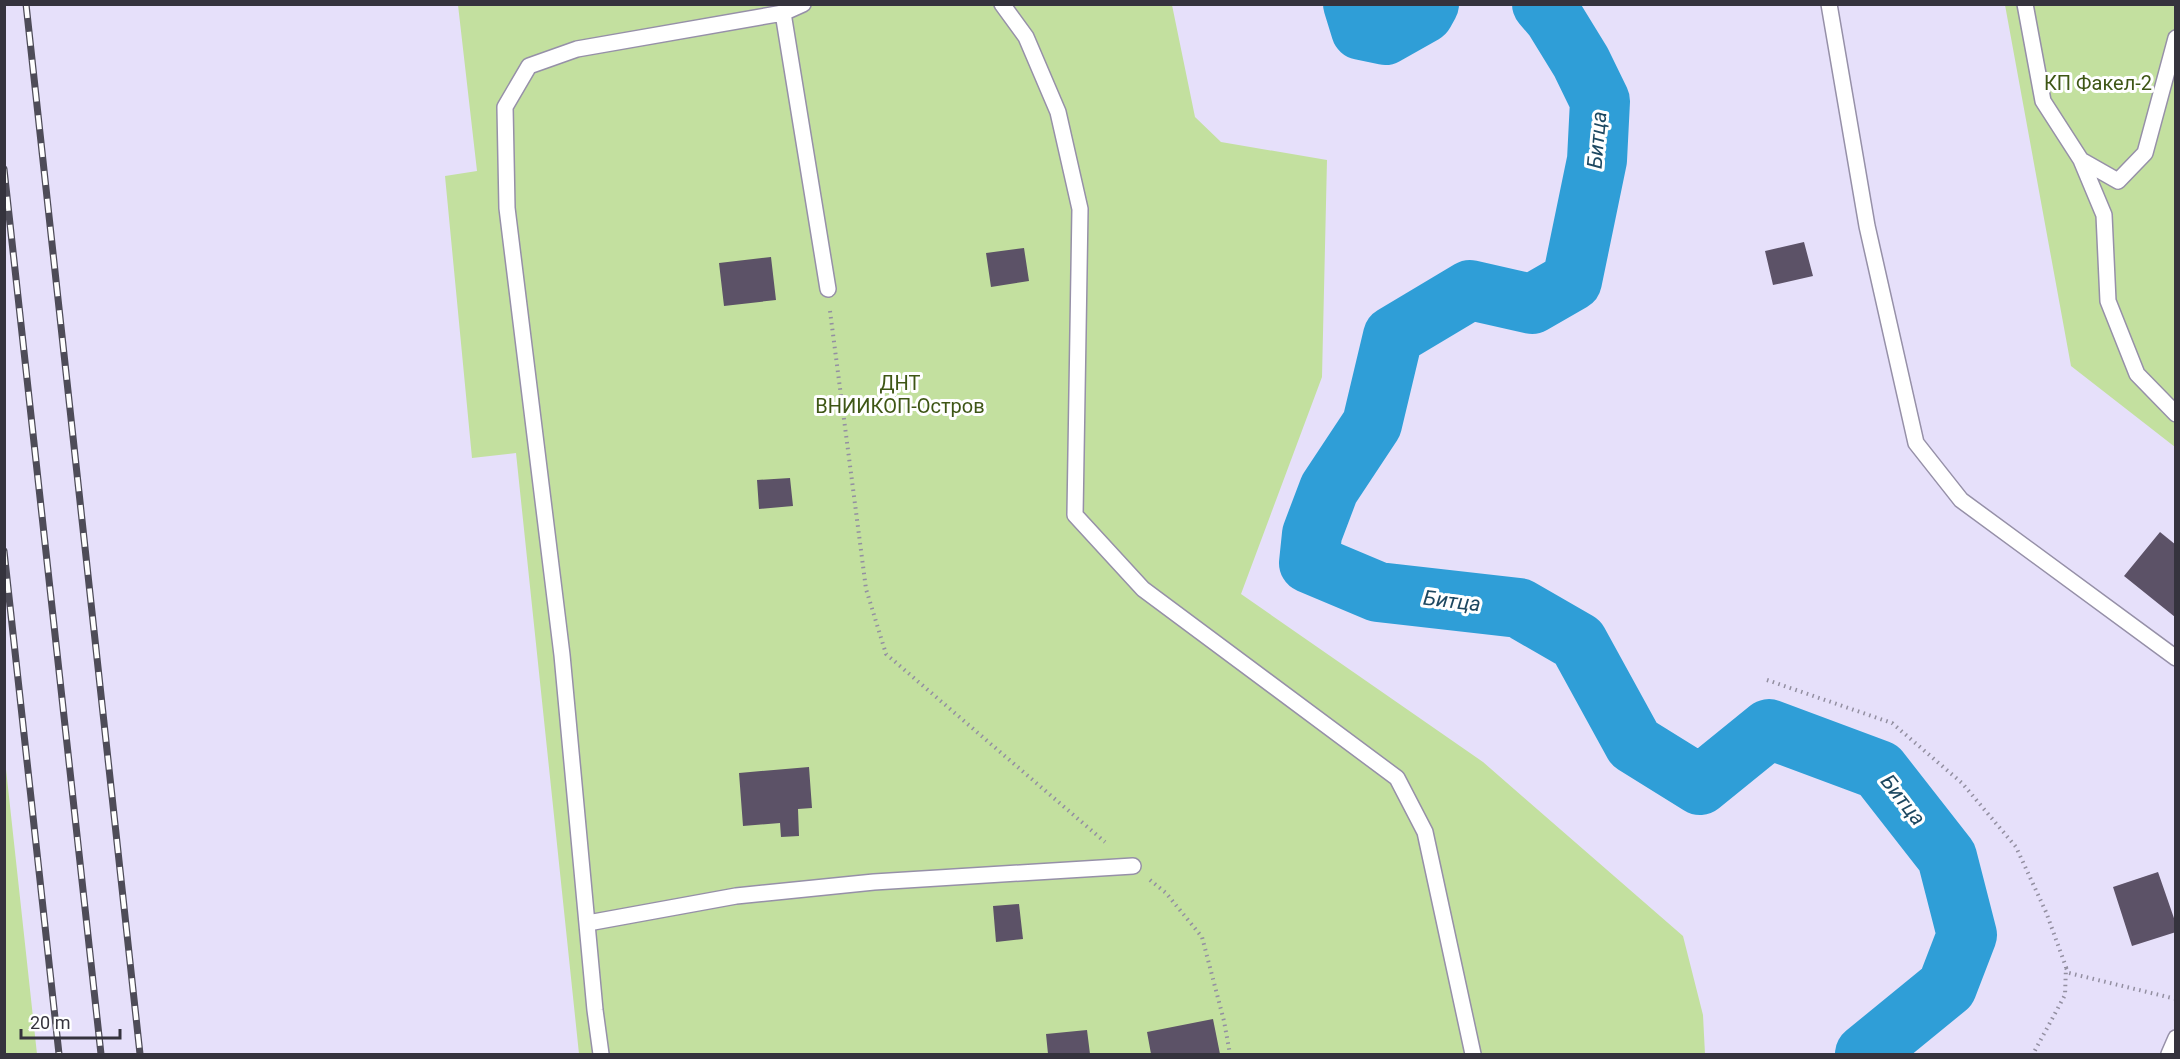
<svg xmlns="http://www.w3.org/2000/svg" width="2180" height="1059" viewBox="0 0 2180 1059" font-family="Roboto,sans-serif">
	<rect width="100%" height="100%" fill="#e6e0fa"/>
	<path fill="#c3e09f" d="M458,5H1172L1195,117L1221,142L1327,160L1322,377L1241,594L1483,762L1683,936L1703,1015L1705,1054H579L516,453L472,458L445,176L477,171Z
		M2005,5H2175V447L2071,366Z
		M5,760L37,1054H5Z"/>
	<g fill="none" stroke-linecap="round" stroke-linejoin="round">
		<path stroke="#2f9ed7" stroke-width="60" d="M1353,4L1361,30L1385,35L1424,13L1429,4
			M1542,4L1554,18L1581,62L1600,101L1597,160L1572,281L1532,304L1470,290L1393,336L1372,424L1329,489L1312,534L1309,563L1378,592L1519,608L1578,642L1634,744L1700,785L1769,729L1879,770L1947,857L1967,935L1947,987L1865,1054"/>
	</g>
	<path fill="#5c5267" d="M1804,242L1813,276L1773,285L1765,251Z
		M1024,248L1029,281L991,287L986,253Z
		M771,257L776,300L724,306L719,263Z
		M790,478L793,506L759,509L757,480Z
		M2160,532L2176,545L2175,617L2124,576Z
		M809,767L812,808L798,809L799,836L781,837L780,823L743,826L739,773Z
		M2158,872L2176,924V932L2132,946L2113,887Z
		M1019,904L1023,939L996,942L993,906Z
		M1213,1019L1220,1054H1151L1147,1032Z
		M1087,1030L1090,1054H1048L1046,1034Z"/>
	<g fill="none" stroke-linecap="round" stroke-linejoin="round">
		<g stroke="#9690a8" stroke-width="18">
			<path id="lane" d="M1002,4L1026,37L1058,112L1080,209L1075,515L1143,589L1397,778L1425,832L1473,1054
				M1829,4L1867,226L1916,443L1961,500L2176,658
				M2025,4L2043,101L2081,160L2118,181L2145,153L2176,38
				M783,13L828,289
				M2081,160L2104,215L2108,301L2137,374L2176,414
				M588,923L736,896L874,882L1133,866
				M601,1054L595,1010L562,655L507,208L505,107L529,66L577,49L783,13L803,4
				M2169,1054L2176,1038"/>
		</g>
		<path stroke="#938fa1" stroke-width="4" stroke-dasharray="1.5 4.5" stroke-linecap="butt" d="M830,311L866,589L886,654L1105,842
			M1767,680L1892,723L1962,783L2016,847L2046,912L2066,967L2065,995L2033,1054
			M1150,880L1166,893L1202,937L1224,1021L1230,1054
			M2066,968L2069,973L2176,999"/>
		<use href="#lane" stroke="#fff" stroke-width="15"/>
		<g stroke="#4e4c58" stroke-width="7">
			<path id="rail" d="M26,4L140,1054
				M4,169L101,1054
				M4,551L59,1054"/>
		</g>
		<use href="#rail" stroke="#fff" stroke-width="4.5" stroke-dasharray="14" stroke-linecap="butt"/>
	</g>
	<g text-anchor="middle" stroke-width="6" stroke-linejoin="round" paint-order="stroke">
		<g font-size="20" fill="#3e5615" stroke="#fff">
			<text x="2098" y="90">КП Факел-2</text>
			<text x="900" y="390">ДНТ<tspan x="900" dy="23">ВНИИКОП-Остров</tspan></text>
		</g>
		<g font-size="21" font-style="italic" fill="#1d4861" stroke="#fff">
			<text transform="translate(1597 140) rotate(-85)" y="7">Битца</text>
			<text transform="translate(1452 601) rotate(7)" y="7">Битца</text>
			<text transform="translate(1903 800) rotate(52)" y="7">Битца</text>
		</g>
	</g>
	<rect width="2180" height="1059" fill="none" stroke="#35333d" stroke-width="12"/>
	<path d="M21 1029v9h99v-9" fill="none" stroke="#35333d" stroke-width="3"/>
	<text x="30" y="1029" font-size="18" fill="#35333d" stroke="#ffffff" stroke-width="4.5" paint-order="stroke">20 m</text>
</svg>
